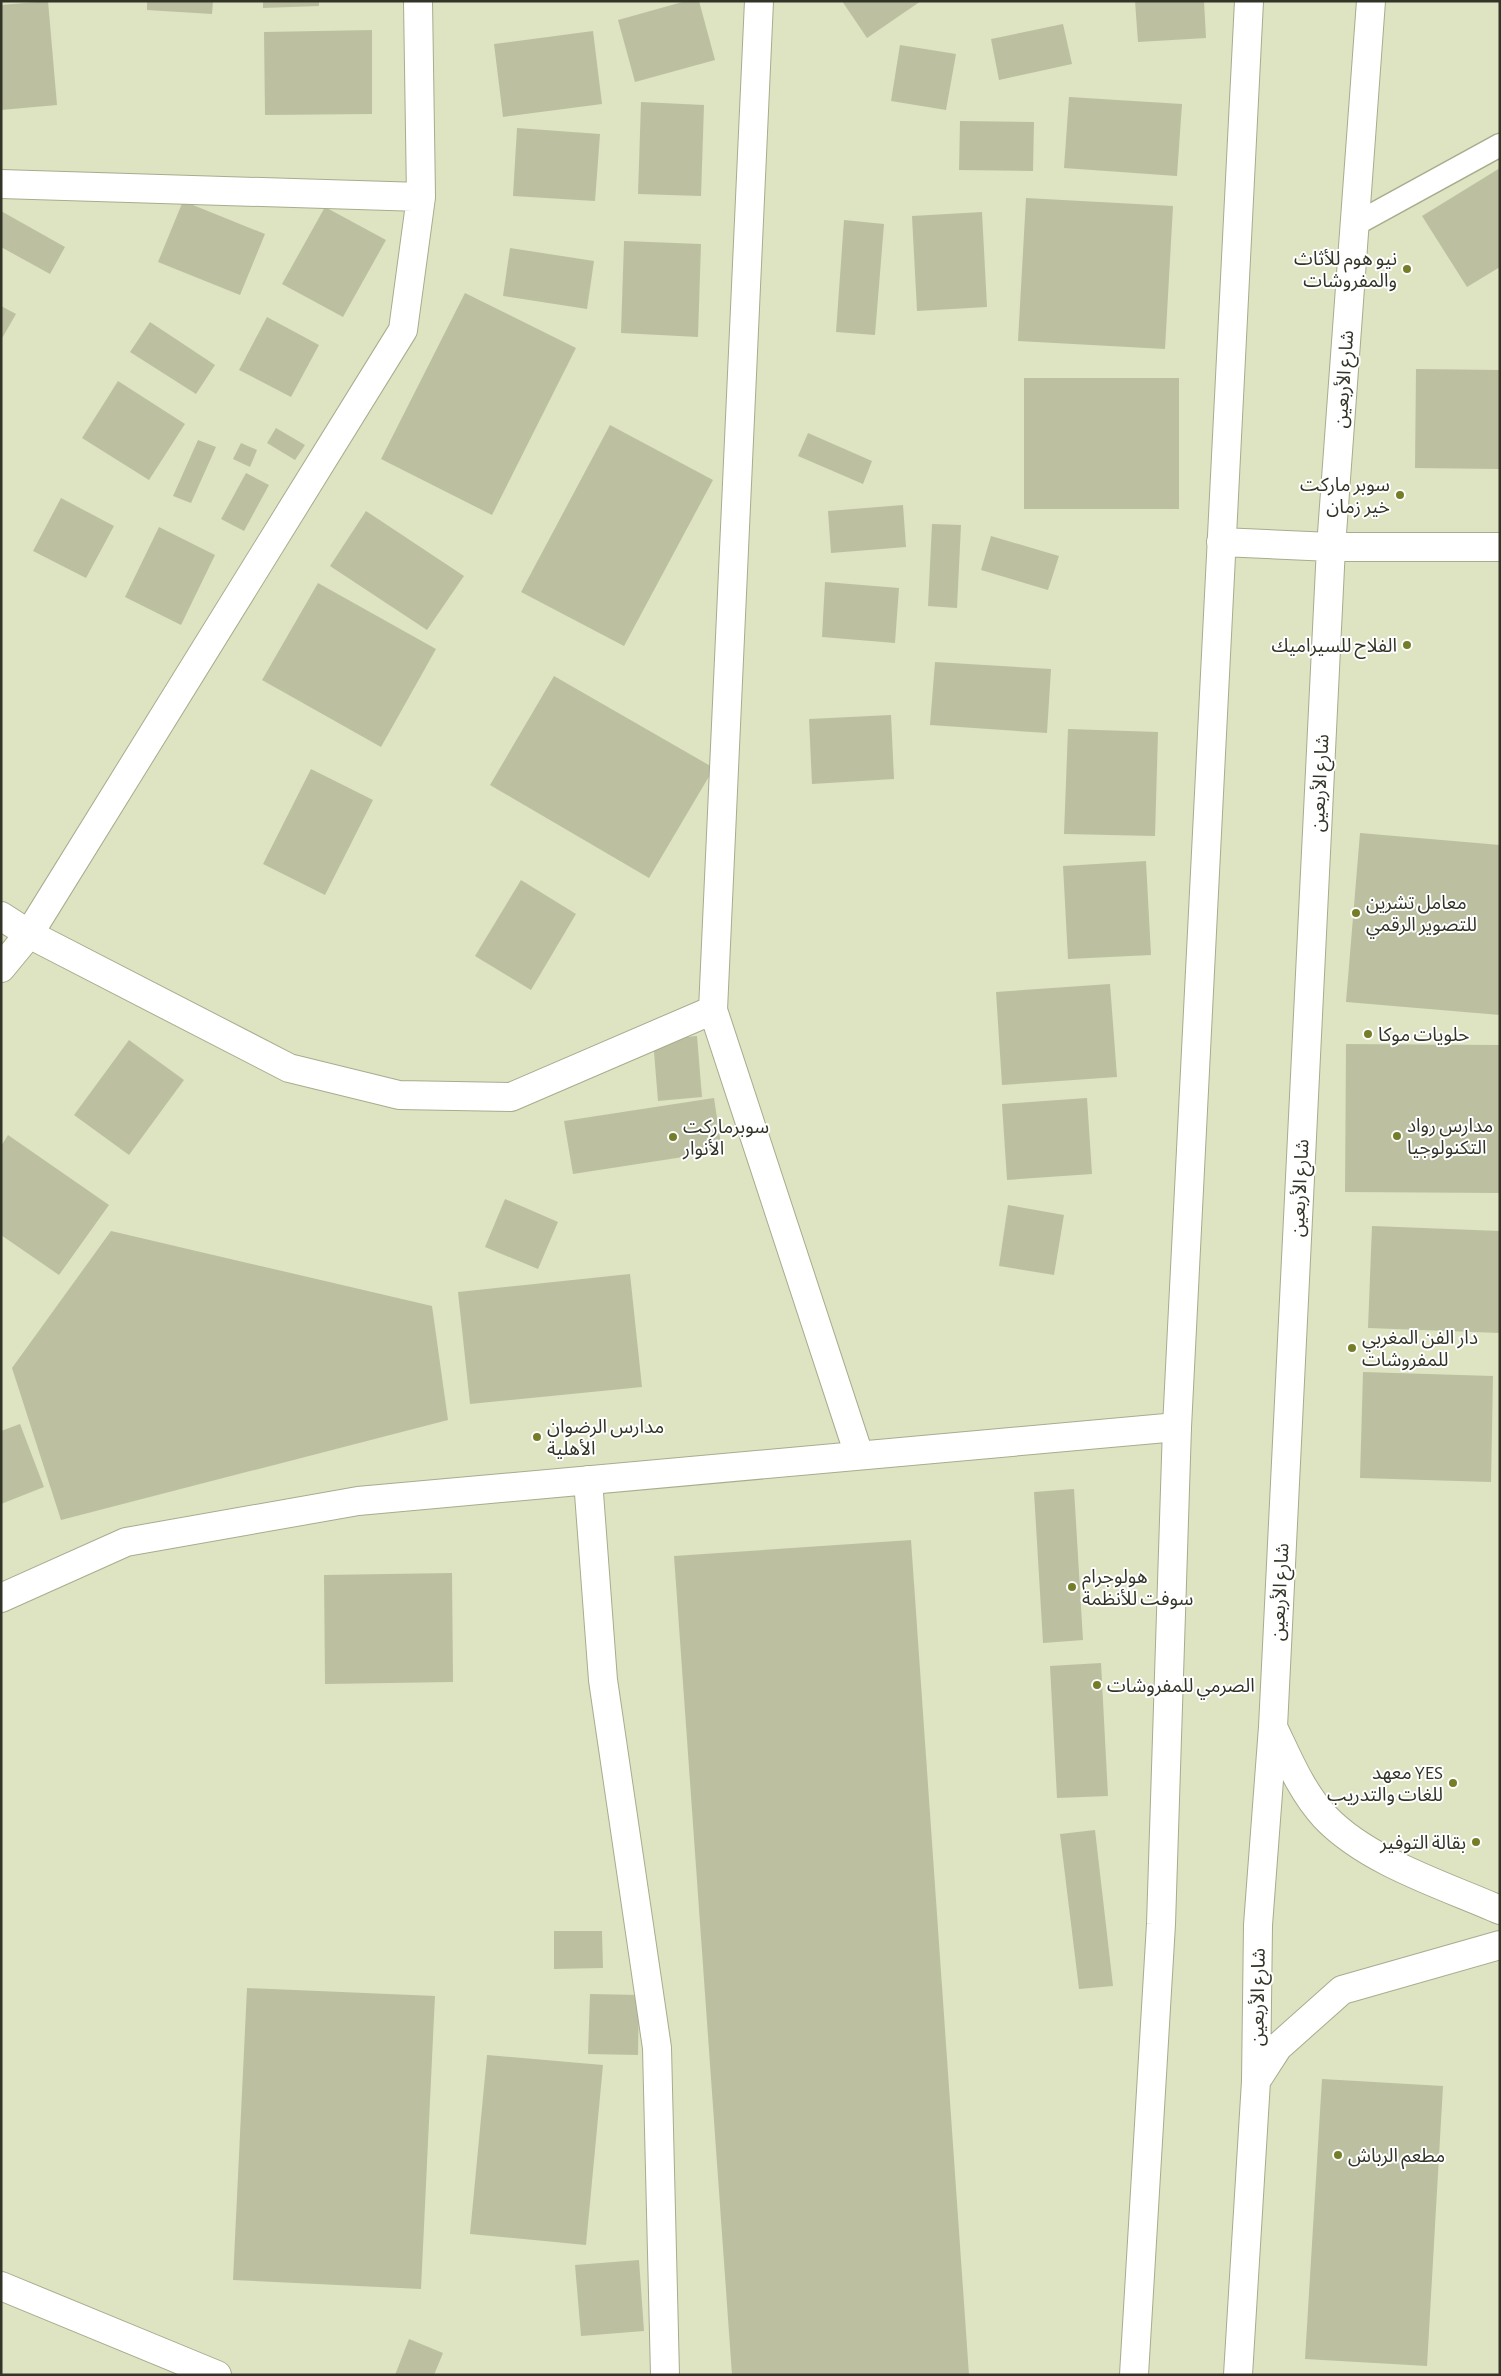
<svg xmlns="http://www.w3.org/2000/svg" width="1501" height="2376" viewBox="0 0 1501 2376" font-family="'Alegreya Sans','Noto Sans Arabic',sans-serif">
	<rect width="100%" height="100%" fill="#dee3c2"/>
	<path fill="#bcc0a1" d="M48,1L57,105L1,110V5Z
		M147,1H213L212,14L147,10Z
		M263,1H319V6L263,8Z
		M686,1H699L715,60L635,82L618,20Z
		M842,1H921L867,38Z
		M1135,1H1204L1206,38L1138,42Z
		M1063,24L1072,64L999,80L991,39Z
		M372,30V114L265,115L264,32Z
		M593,31L602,104L503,117L494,44Z
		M900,45L956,54L946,110L891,101Z
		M1069,97L1182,104L1177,176L1064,168Z
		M641,102L704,105L701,196L638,194Z
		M960,121L1034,122L1033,171L959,170Z
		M517,128L600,134L595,201L513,196Z
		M1500,168V267L1467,287L1422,216Z
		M1026,198L1173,206L1165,349L1018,341Z
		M183,201L265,234L240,295L158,262Z
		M325,207L386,240L343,317L282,284Z
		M1,211L65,247L50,274L1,247Z
		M982,212L987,307L917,311L912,216Z
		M844,220L884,224L875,335L836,332Z
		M624,241L701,244L698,337L621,333Z
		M510,248L594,261L587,309L503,296Z
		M465,293L576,348L492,515L381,459Z
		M1,306L16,314L1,340Z
		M267,317L319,345L291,397L239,370Z
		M150,322L215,365L196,394L130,352Z
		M1416,369L1500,370V469L1415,468Z
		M1024,378H1179V509H1024Z
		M118,381L185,424L149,480L82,438Z
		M610,425L713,480L624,646L521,592Z
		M276,428L305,445L295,460L267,443Z
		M808,433L872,461L863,484L798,456Z
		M198,440L216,447L191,503L173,496Z
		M241,443L257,450L250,467L233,459Z
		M246,473L269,485L244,531L221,519Z
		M61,498L114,526L86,578L33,551Z
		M903,505L906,547L831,553L828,511Z
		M366,511L464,576L427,630L330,566Z
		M932,524L961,525L957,608L928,606Z
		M159,527L215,555L181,625L125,597Z
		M991,536L1059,556L1048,590L981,570Z
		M825,582L899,588L895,643L822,637Z
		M318,583L436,649L381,747L262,680Z
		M935,662L1051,669L1047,733L930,725Z
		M554,676L714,768L649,878L490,785Z
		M891,715L894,779L812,784L809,719Z
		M1068,729L1158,732L1155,836L1064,834Z
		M311,769L373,800L325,895L263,864Z
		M1360,833L1500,845V1015L1346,1002Z
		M1146,861L1151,955L1068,959L1063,866Z
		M521,880L576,914L531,990L475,956Z
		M1110,984L1117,1077L1002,1085L996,992Z
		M697,1036L702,1097L658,1101L653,1040Z
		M129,1040L184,1080L129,1155L74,1115Z
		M1346,1044L1500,1045V1193L1345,1192Z
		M714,1098L722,1151L573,1174L564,1121Z
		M1087,1098L1092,1174L1007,1180L1002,1104Z
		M8,1135L109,1205L59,1275L1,1235V1146Z
		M505,1199L558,1222L538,1269L485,1247Z
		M1008,1205L1064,1215L1054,1275L999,1266Z
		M1372,1226L1500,1231V1333L1368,1328Z
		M111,1231L432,1306L448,1420L61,1520L12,1368Z
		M630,1274L642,1387L470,1404L458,1292Z
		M1363,1372L1493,1376L1491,1482L1360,1478Z
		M20,1424L44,1487L1,1504V1431Z
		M1074,1489L1083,1640L1043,1643L1034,1492Z
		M911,1540L969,2375H732L674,1556Z
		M452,1573L453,1682L325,1684L324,1575Z
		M1101,1663L1108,1796L1057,1798L1050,1666Z
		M1095,1830L1113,1986L1079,1989L1060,1834Z
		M554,1931H602L603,1968L554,1969Z
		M247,1988L435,1996L421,2289L233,2280Z
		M590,1994L639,1995L638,2055L588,2054Z
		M487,2055L603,2065L586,2245L470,2234Z
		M1322,2079L1443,2086L1427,2366L1305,2359Z
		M639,2260L644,2331L581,2336L575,2265Z
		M409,2339L443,2353L434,2375H395Z"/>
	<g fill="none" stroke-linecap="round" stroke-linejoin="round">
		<g stroke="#a8ac8d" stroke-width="25">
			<path id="lane" d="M1354,225L1500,145"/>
		</g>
		<g stroke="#a8ac8d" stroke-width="30">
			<path id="street" d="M759,1L713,1010L859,1455
				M1,184L421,197
				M1331,547H1500
				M1,916L29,934L289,1068L399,1095L511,1097L713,1010
				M1,968L29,934L403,330L421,197L418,1
				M588,1480L603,1680L657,2048L665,2375
				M1,1598L126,1542L358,1501L1177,1427
				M1,2286L217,2375"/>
		</g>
		<g stroke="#a8ac8d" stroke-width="30">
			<path id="secondary" d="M1221,542L1331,547
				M1273,1727C1288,1758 1301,1791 1325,1817C1368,1862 1443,1885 1500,1910
				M1256,2081L1278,2047L1342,1990L1500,1945
				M1134,2375L1161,1924L1177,1427L1249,1
				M1238,2375L1256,2081L1258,1925L1273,1727L1331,547L1371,1"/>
		</g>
		<use href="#lane" stroke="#fff" stroke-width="22"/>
		<use href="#street" stroke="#fff" stroke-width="28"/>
		<use href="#secondary" stroke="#fff" stroke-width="28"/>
	</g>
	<g fill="#767d28" stroke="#fff" stroke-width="2">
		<circle cx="1407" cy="269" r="5"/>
		<circle cx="1400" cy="495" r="5"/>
		<circle cx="1407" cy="645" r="5"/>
		<circle cx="1356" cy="913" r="5"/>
		<circle cx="1368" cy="1034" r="5"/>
		<circle cx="1397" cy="1136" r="5"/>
		<circle cx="673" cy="1137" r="5"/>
		<circle cx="1352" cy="1348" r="5"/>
		<circle cx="537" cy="1437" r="5"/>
		<circle cx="1072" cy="1587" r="5"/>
		<circle cx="1097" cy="1685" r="5"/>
		<circle cx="1453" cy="1783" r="5"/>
		<circle cx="1476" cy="1842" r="5"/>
		<circle cx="1338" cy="2155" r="5"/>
	</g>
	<g text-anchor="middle" stroke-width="4" stroke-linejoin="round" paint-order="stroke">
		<g font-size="19" fill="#323427" stroke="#fff" text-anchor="start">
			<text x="1397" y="265" text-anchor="end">نيو هوم للأثاث<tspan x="1397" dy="22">والمفروشات</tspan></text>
			<text x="1390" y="491" text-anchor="end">سوبر ماركت<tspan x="1390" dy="22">خير زمان</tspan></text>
			<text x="1397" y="652" text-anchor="end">الفلاح للسيراميك</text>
			<text x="1366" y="909">معامل تشرين<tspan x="1366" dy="22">للتصوير الرقمي</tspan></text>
			<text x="1378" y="1041">حلويات موكا</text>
			<text x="1407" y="1132">مدارس رواد<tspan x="1407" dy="22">التكنولوجيا</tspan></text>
			<text x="683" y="1133">سوبرماركت<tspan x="683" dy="22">الأنوار</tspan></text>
			<text x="1362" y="1344">دار الفن المغربي<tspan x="1362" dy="22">للمفروشات</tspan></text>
			<text x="547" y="1433">مدارس الرضوان<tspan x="547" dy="22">الأهلية</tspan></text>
			<text x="1082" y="1583">هولوجرام<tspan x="1082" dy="22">سوفت للأنظمة</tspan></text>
			<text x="1107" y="1692">الصرمي للمفروشات</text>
			<text x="1443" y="1779" text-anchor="end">معهد YES<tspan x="1443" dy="22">للغات والتدريب</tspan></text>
			<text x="1466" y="1849" text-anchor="end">بقالة التوفير</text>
			<text x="1348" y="2162">مطعم الرباش</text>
		</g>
		<g font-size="19" fill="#323427" stroke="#fff">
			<text transform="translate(1343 379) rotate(-86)" y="7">شارع الأربعين</text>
			<text transform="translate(1319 783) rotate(-87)" y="7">شارع الأربعين</text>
			<text transform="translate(1299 1188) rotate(-87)" y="7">شارع الأربعين</text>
			<text transform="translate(1279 1592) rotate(-87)" y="7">شارع الأربعين</text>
			<text transform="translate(1257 1997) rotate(-89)" y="7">شارع الأربعين</text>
		</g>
	</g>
	<rect width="1501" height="2376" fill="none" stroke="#323427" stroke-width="5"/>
</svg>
